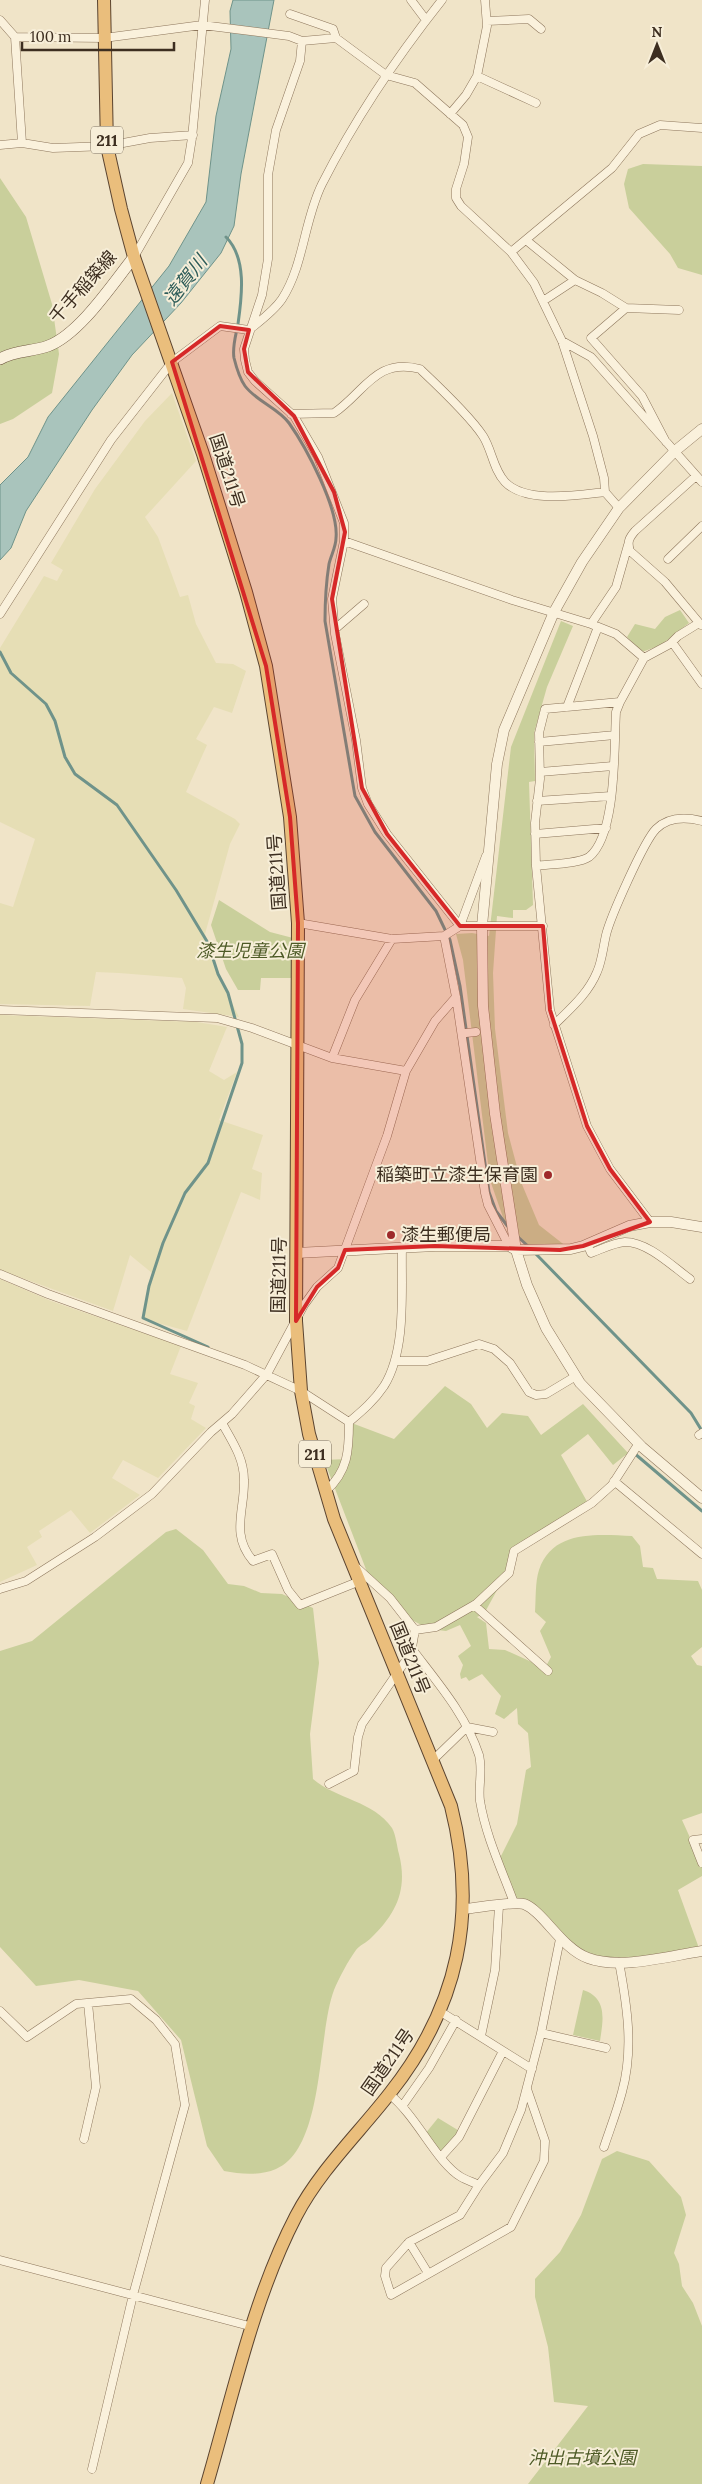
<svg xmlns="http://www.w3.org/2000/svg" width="702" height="2484" viewBox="0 0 702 2484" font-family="Lora,'Noto Sans JP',serif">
	<rect width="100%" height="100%" fill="#f0e4c8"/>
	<path fill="#e6deb5" d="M172,393L196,461L145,517L158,537L180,597L188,595L196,624L216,663L233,664L246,671L232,713L214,707L196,739L207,745L186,792L235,819L240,824L230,844L205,934L223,985L239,1017L183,1009L186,988L182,978L119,973L96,972L90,1006L0,1004V903L13,907L35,839L0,822V648L44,576L57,581L63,570L51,563L95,489L145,421Z
		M0,1015L197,1022L227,1027L209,1071L224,1080L237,1072L219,1120L263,1135L252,1169L262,1173L260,1200L241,1192L187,1331L143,1319L152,1273L130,1255L113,1311L0,1270Z
		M0,1279L51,1301L181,1346L170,1374L198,1383L189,1403L195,1406L191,1419L206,1428L158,1478L123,1460L112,1478L140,1495L90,1533L71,1510L39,1531L42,1537L27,1547L37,1565L0,1582Z"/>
	<path fill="#c9cf9b" d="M643,164L702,166V275L678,268L670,254L629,208L624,184L628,169Z
		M0,178L26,217L52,304L59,354L52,393L13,419L0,424Z
		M680,610L689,623L661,645L642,652L627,637L635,624L655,629L665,617Z
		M561,621L573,626L547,687L534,733L535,781L529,782L533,905L526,910H513V918L497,916L493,973L495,1029L508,1133L521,1182L539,1225L567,1247L530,1248L506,1226L490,1180L463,960L456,934L472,933L489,936L511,747Z
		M219,900L270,932L293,938L294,978H261L260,990H238L226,969L211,925Z
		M445,1386L471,1404L487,1428L502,1413L528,1416L541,1435L583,1404L628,1453L613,1465L588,1434L561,1455L589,1505L521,1546L484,1614L477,1617L486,1623L489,1649L505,1650L545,1668L551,1657L540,1631L546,1622L535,1612C536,1599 535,1582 539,1570C553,1529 598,1535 632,1536L640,1546L643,1567L653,1568L657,1579L698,1581L702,1590V1647L691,1656L697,1665L702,1666V1813L682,1820L702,1864V1876L678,1890L700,1951L639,1960L589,1959L532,1909L514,1903L498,1862L517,1824L526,1770L531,1767L528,1733L518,1724L517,1708L504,1719L495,1714L501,1696L482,1674L469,1681L466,1677L461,1679L460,1674L463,1665L458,1656L471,1646L460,1625L446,1631L429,1629L408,1618L367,1572L324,1460L346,1459L349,1422L394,1439Z
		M176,1529L203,1550L228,1584L244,1586L261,1593L282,1594L313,1608L319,1663L310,1734L313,1779C336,1799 374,1801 392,1828C396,1835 397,1847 399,1854C408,1890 396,1914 371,1938C366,1943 360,1945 356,1950C348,1961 339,1978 334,1990C317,2035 325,2148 276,2169C260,2176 240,2174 224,2171L207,2146L181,2040L138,1991L79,1980L36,1986L0,1947V1651L32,1641L166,1532Z
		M583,1990C608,1998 603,2020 600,2041L573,2035Z
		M438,2118L461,2132L441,2157L425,2134Z
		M617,2151L649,2161L681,2197L686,2215L674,2253L679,2264L682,2286L693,2303L702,2326V2484H528L588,2406L554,2402L548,2347L535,2297V2279L560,2252L581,2215L602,2159Z"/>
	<path fill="#a9c4bc" stroke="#6f938a" d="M233,0H274L241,174L234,226L221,253L181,303L132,355L92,410L26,511L11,548L0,560V485L28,457L48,417L169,266L206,202L216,116L231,49L230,11Z"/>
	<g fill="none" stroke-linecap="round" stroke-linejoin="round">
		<path stroke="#6f938a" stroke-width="3" d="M226,237C247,258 242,296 238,324C236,335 232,347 234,358C236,366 240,379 245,386C256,401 278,408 289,423C306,447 339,509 336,538C336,547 331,555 329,564C326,583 325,601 325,621L355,796L375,832L436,911L450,940L460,986L489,1192L496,1211L509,1228
			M0,652L11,673L46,704L55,721L65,757L75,774L117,805L176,890L208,943L218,974L228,993L242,1044V1063L208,1163L185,1193L163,1243L149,1286L143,1318L208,1347
			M517,1236L529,1247
			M535,1253L691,1413L702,1431
			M634,1453L702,1511"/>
		<g stroke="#8d765c" stroke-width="9">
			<path id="minor" d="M411,0L426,20
				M290,14L333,29L336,38
				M0,20L15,37L104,38L202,25L289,36L302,41L336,38L386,75L415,83L463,125L468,137L464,164L456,189V198L461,206L511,252L534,283L562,341L593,436L604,478L605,492L619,508
				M487,21L529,19L541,29
				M15,37L22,143
				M302,41L300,61L276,130L268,175V259L262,295L244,349L245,360L248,372L255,381L294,416L318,457L344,523V541L332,599L335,634L356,740L362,788L368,804L387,834L460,926
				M477,76L487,26L485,0
				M450,114L466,95L477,76L536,103
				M0,145L22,143L53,148L107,146L150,138L193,135
				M526,240L575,280L602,293L626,308L591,338L642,396L666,442
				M511,252L612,168L639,134L660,125L702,128
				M134,257L188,163L192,138L205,0
				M543,301L575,280
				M626,308L679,310
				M562,341L591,357L702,482
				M291,414L334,413C364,393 376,357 420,369C438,386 470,416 483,436C492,450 493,469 505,482C526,504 578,495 605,492
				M696,476L635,531C629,538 627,542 630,551L665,582L701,625
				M344,541L512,600L591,624L616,634L644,658
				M668,559L702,526
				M0,614L111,440L172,362L220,326L249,330C260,321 274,311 282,299C304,265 304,220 322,184C355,119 396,58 442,0
				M591,624L616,587L628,545
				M335,629L364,604
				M672,642L702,684
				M567,707L598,627
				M539,742L615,735
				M540,772L613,766
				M537,801L611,796
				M535,834L606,828
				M536,866C549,864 579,864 589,857C617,835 614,746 616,712L620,702
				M298,923L392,939L444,936L460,926H543
				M460,926L486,856
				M444,936L456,997L485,1193L488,1205L509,1246
				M0,1010L217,1018L252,1028L332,1058L406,1071
				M554,1025C570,1009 588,994 597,972C602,961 603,948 606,935C610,918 644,841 656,829C669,816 686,817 702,821
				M466,1033L476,1032
				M332,1058L355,1000L392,939
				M650,1222L610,1169L587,1126L550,1010L536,866L535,823L540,779L539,733L545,709L620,702L644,658L670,644L678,636L699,623
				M587,1244L591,1253C602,1249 613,1243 625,1242C648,1242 672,1266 690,1279
				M0,1274L48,1294L245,1365L301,1391L349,1422C349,1451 348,1471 326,1491
				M395,1361H427L479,1344L494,1349L510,1363L529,1392L536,1395L546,1394L576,1376
				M349,1422C362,1411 374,1401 384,1386C407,1349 401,1290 402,1247
				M222,1423C232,1441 244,1458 244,1480C245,1510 230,1534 253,1561L272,1554L288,1590L300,1605L360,1581
				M699,1435L702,1433
				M614,1481L702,1554
				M356,1567L390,1598L415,1630L436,1627L476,1604L509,1573L514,1551L592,1503L612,1485L639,1443
				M0,1589L26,1581L95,1537L152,1494L211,1432L232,1414L267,1374L304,1305L317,1287L338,1268L387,1136L406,1071L435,1021L456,997
				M474,1605L548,1671
				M412,1649C437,1682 466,1715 479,1755C483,1771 478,1786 480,1801C486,1837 502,1870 514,1903
				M433,1760L467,1727L493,1732
				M329,1784L354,1771L358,1737L362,1724L411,1653L415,1630
				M702,1839L693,1840L702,1863
				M0,2011L27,2037L76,2004L131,1999L156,2020L175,2044L185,2105L133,2295L92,2469
				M441,2012L532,2069
				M541,2033L606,2048
				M481,2036L495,1970L499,1906
				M389,2094C417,2116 436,2162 461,2177C466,2180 473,2182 479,2185L503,2153L521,2110L541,2033L560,1939
				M403,2105L429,2068L456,2020
				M84,2139L96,2087L88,2003
				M604,2147C610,2129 617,2111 622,2092C634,2049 627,2005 619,1962
				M441,2157L459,2137L503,2051
				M479,2185L460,2215L409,2242L386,2268L385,2276L391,2295L511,2227L544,2161L545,2141L527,2089
				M409,2242L428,2273
				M0,2260L253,2327"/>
		</g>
		<g stroke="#8d765c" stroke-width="11">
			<path id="tertiary" d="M702,429L675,451L619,508L582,562L554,612L504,730L497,764L482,926L483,1006L495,1114L516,1250L527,1285L546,1328L580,1383L642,1447L702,1498
				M296,1253L435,1246H509L516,1250L571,1249L583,1246L629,1226L650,1222H671L702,1227
				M464,1909C477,1908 514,1901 524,1904C543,1911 562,1949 588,1958C620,1970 669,1956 702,1951"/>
		</g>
		<g stroke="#6f573f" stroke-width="12">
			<path id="secondary" d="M0,359C15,350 32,352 48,346C80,334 113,283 134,257"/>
		</g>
		<g stroke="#5b4430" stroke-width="14">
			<path id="trunk" d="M104,0L107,146L121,209L134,257L203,454L246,592L266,666L290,817L298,923L296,1321L301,1391L309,1434L334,1519L451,1806C478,1913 459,2006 390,2093C359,2133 320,2170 296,2216C253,2299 233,2395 207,2484"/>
		</g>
		<use href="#minor" stroke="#faf1dc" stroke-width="8"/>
		<use href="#tertiary" stroke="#faf1dc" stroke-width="10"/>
		<use href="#secondary" stroke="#faf1dc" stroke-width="11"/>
		<use href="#trunk" stroke="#eabe7c" stroke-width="12"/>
	</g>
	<path fill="#d62828" fill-opacity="0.2" stroke="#d62828" stroke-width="4" stroke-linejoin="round" d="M220,326L249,330L244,349L248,372L294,416L334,492L345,532L332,599L362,788L387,834L460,926H543L550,1010L587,1126L610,1169L650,1222L583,1246L560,1250L435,1246L345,1250L338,1268L317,1287L296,1321L298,923L290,817L266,666L172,362Z"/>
	<g fill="#9e2a2b" stroke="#f7eed8" stroke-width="2">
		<circle cx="548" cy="1175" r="5"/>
		<circle cx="391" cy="1235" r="5"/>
	</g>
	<g text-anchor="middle" stroke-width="4" stroke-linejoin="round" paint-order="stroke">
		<g fill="#f7eed8" stroke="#756857" stroke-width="1">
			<rect x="91" y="126.5" width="32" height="27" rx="4"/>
			<rect x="299" y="1440.5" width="32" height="27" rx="4"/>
		</g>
		<g font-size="16" font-weight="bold" fill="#3d2e20">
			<text x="107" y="146">211</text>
			<text x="315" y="1460">211</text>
		</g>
		<g font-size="18" fill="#3d2e20" stroke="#f7eed8">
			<text transform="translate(83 287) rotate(-48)" y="6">千手稲築線</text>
			<text transform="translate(227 471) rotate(72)" y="6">国道211号</text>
			<text transform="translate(277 872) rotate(-94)" y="6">国道211号</text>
			<text transform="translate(279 1275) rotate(-89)" y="6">国道211号</text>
			<text transform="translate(410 1658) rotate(68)" y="6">国道211号</text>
			<text transform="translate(388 2062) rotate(-55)" y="6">国道211号</text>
		</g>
		<g font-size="18" font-style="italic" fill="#4d5a26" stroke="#f7eed8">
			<text x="250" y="957">漆生児童公園</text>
			<text x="582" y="2464">沖出古墳公園</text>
		</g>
		<g font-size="18" fill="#3d2e20" stroke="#f7eed8" text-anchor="end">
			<text x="538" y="1181">稲築町立漆生保育園</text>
			<text x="401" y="1241" text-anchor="start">漆生郵便局</text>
		</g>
		<g font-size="19" font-style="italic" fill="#2f5d5a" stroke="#f7eed8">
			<text transform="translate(185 280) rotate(-52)" y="7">遠賀川</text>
		</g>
	</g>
	<g transform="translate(657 45)" stroke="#f7eed8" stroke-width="4" paint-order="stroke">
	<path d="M0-4L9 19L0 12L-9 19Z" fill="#3d2e20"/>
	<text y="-8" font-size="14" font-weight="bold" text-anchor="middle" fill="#3d2e20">N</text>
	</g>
	<path d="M22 42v8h152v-8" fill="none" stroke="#3d2e20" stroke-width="2.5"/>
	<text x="30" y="42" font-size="15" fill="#3d2e20" stroke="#f7eed8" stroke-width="4" paint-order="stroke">100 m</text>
</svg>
